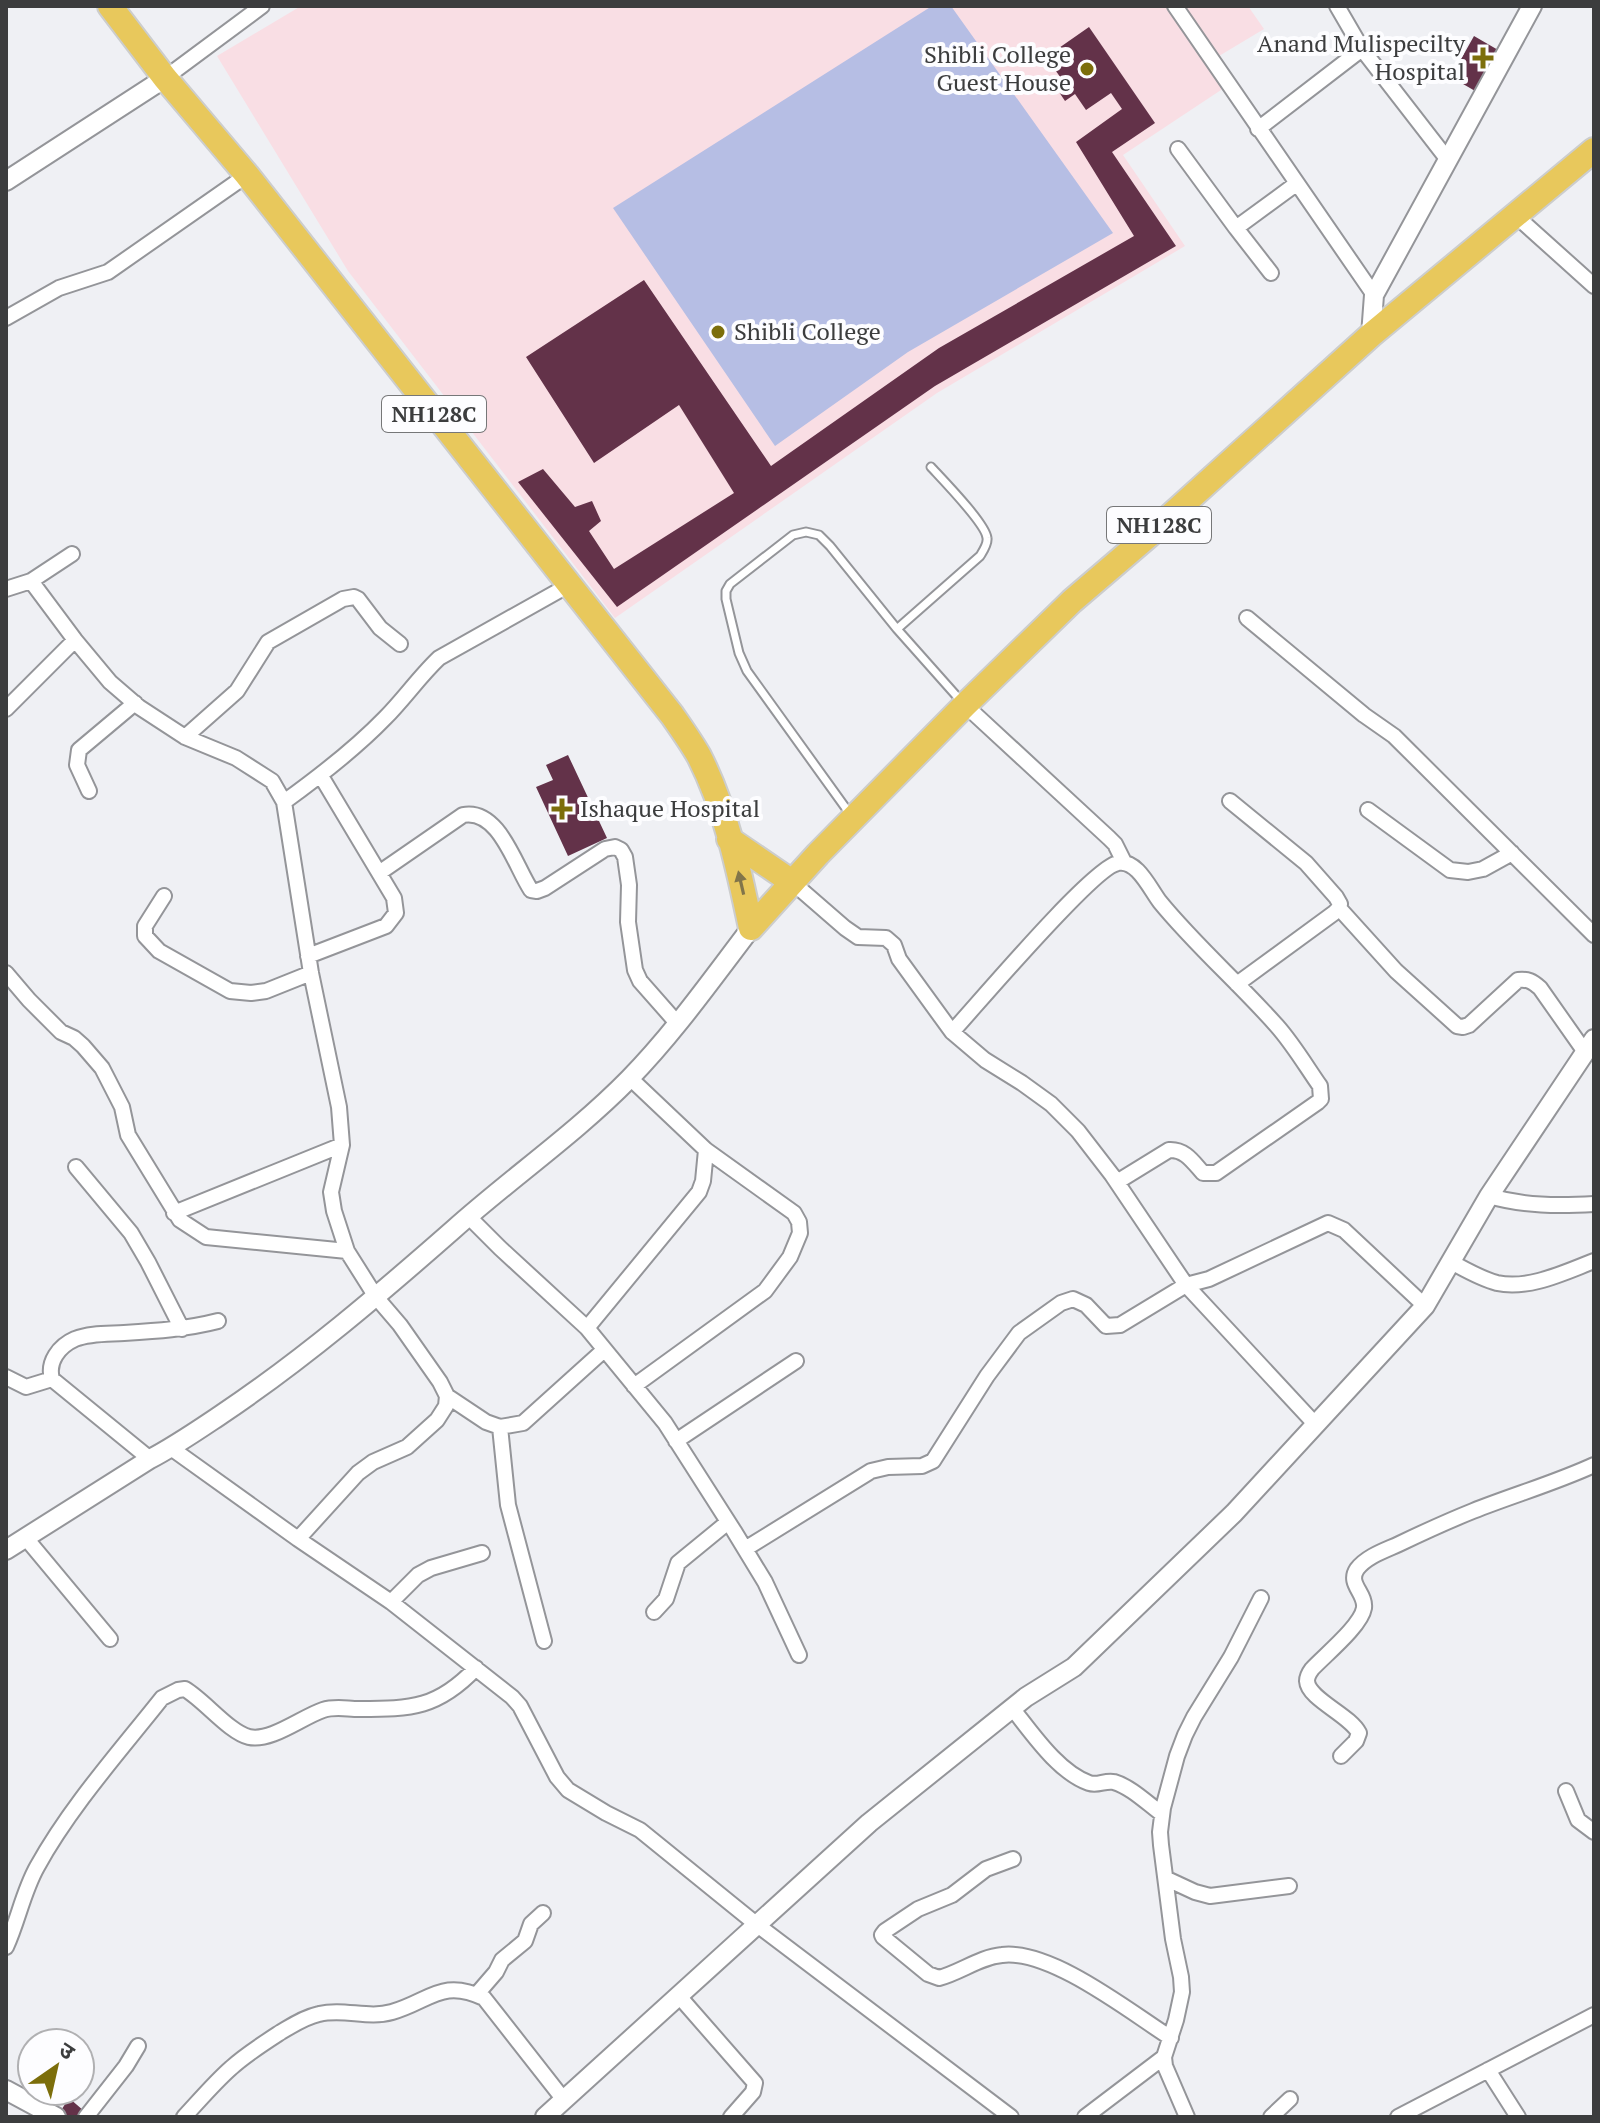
<svg xmlns="http://www.w3.org/2000/svg" width="1600" height="2123" viewBox="0 0 1600 2123" font-family="'PT Serif','Noto Sans Devanagari',serif">
	<rect width="100%" height="100%" fill="#eff0f4"/>
	<path fill="#f9dee4" d="M301,6H1248L1264,29L1219,56L1221,90L1123,155L1185,246L937,393L615,618L348,271L217,56Z"/>
	<path fill="#b6bee4" d="M932,6H951L1113,233L908,352L775,446L613,208Z"/>
	<path fill="#633249" d="M1089,27L1155,123L1112,152L1176,246L935,386L617,607L518,482L543,469L575,507L592,501L601,521L589,531L614,569L734,493L679,405L594,463L526,357L644,280L771,466L939,348L1134,236L1076,142L1122,109L1111,93L1086,110L1075,94L1065,101L1055,86L1063,81L1046,57Z
		M1474,36L1505,54L1482,95L1451,77Z
		M568,755L607,838L568,856L536,787L553,780L546,765Z
		M69,2098L84,2111L79,2117H67L60,2112Z"/>
	<g fill="none" stroke-linecap="round" stroke-linejoin="round">
		<g stroke="#949599" stroke-width="11">
			<path id="service" d="M897,629L980,556C983,551 988,544 987,538C986,524 942,479 931,467
				M850,814L747,671L739,653L726,599V591L730,584L793,535L806,532L819,535L830,546L897,629L961,701"/>
		</g>
		<g stroke="#949599" stroke-width="18">
			<path id="minor" d="M1175,6L1374,295
				M1337,6L1362,49L1448,160
				M165,78L262,6
				M1258,129L1362,49
				M1178,149L1236,228L1296,184
				M1515,215L1594,286
				M1236,228L1271,273
				M6,318L59,288L108,272L247,175
				M31,581L75,640L110,682L139,707L185,737L236,758L272,781L284,802L311,973L339,1107L342,1145L331,1192L334,1211L347,1251L376,1297L400,1325L440,1382L447,1396L446,1406L437,1420L407,1447L373,1462L358,1473L298,1539
				M6,589L31,581L72,554
				M1247,618L1364,715L1394,736L1594,935
				M965,705L1109,838L1115,844L1124,862
				M6,709L75,640
				M185,737L237,691L268,642L343,599L354,597L358,599L380,628L400,644
				M89,791L77,765L79,750L135,703
				M1230,801L1306,863L1336,897L1340,904L1339,908L1334,913L1237,984
				M284,802C320,776 354,750 385,718C404,699 419,677 439,658L569,585
				M1368,810L1450,870L1468,872L1483,869L1512,853
				M379,873L463,815C499,808 515,866 531,890L537,891L545,888L605,849L615,847L621,850L625,857L629,885L628,922L635,970L640,981L677,1023
				M792,882L845,928L858,937L886,938L894,945L899,959L952,1032L985,1060L1022,1083L1051,1104L1078,1131L1112,1175L1186,1285L1316,1425
				M164,896L145,926V936L159,951L230,991L251,993L266,991L311,973
				M1339,908L1396,971L1457,1026L1463,1027L1469,1025L1518,980C1528,979 1532,981 1540,988L1585,1052
				M308,956L386,926L396,913L394,898L321,776
				M6,973L29,1000L61,1032L74,1038L83,1046L102,1068L122,1107L128,1135L180,1220L206,1237L347,1251
				M952,1032C977,1005 1093,867 1118,863C1137,859 1150,889 1160,902C1196,946 1239,983 1277,1026C1293,1044 1306,1066 1320,1086L1321,1099L1318,1102L1216,1173H1203C1193,1162 1185,1149 1169,1150L1117,1182
				M630,1078L706,1150L794,1213L799,1222L800,1233L790,1257L765,1291L634,1386
				M76,1167L131,1233L148,1262L182,1329
				M1489,1196C1524,1206 1558,1206 1594,1204
				M174,1213L342,1145
				M468,1216L500,1248L587,1328L665,1423L734,1531L765,1582L799,1655
				M1451,1262C1466,1270 1481,1279 1497,1283C1529,1290 1565,1272 1594,1261
				M587,1328L699,1192L703,1181L706,1150
				M6,1377L26,1387L52,1379
				M447,1396L486,1422L500,1427L523,1423L604,1350
				M500,1427L508,1505L544,1641
				M676,1441L796,1361
				M171,1448L298,1539L391,1602L512,1697L520,1706L557,1777L568,1790L606,1813L640,1830L756,1924L1011,2117
				M150,1459L52,1379C47,1362 59,1346 75,1339C90,1333 108,1334 124,1333C156,1331 187,1329 218,1321
				M25,1537L110,1639
				M745,1549L871,1471L888,1467L922,1466L933,1461L987,1376L1019,1333L1061,1303L1073,1299L1086,1305L1106,1326L1120,1325L1186,1285L1209,1279L1328,1223L1344,1230L1425,1306
				M391,1602L418,1575L431,1568L482,1553
				M654,1612L666,1599L678,1563L728,1522
				M1012,1708C1032,1733 1058,1772 1089,1783C1098,1786 1105,1780 1114,1782C1131,1787 1147,1803 1162,1814
				M1341,1756L1356,1741L1359,1733C1350,1715 1308,1699 1307,1681C1307,1676 1309,1673 1312,1669C1325,1655 1361,1626 1364,1608C1366,1593 1347,1584 1357,1569C1367,1556 1386,1550 1399,1544C1424,1532 1448,1521 1473,1511C1513,1495 1555,1483 1594,1465
				M1566,1791L1578,1820L1594,1832
				M1013,1859L986,1869L952,1895L918,1909L885,1931L882,1935L883,1937L928,1974L939,1978C961,1972 980,1957 1002,1955C1051,1949 1130,2012 1171,2038
				M1167,1879L1195,1892L1210,1896L1289,1886
				M6,1947C18,1921 23,1892 37,1867C70,1807 120,1751 162,1698L178,1690L185,1689C205,1701 229,1732 249,1737C271,1742 302,1717 323,1710C335,1706 347,1709 359,1709C412,1709 438,1708 476,1668
				M477,1994L496,1972L502,1960L525,1941L531,1924L543,1913
				M678,1995L755,2083L753,2092L731,2117
				M1488,2070L1518,2117
				M86,2117L126,2066L138,2046
				M184,2117C199,2101 214,2083 231,2068C245,2055 264,2043 281,2032C293,2025 305,2017 319,2014C344,2008 368,2019 392,2012C430,2001 442,1978 484,1998L564,2100
				M1085,2117L1164,2057
				M1187,2117L1165,2066L1164,2057L1176,2020L1182,1992L1181,1977L1173,1939L1161,1845L1160,1832L1163,1808L1177,1756L1185,1735L1194,1717L1231,1657L1261,1598
				M1271,2117L1290,2099
				M1398,2117L1594,2015"/>
		</g>
		<g stroke="#949599" stroke-width="22">
			<path id="tertiary" d="M6,181L165,78
				M1371,335L1374,295L1532,6
				M6,1550L150,1459C175,1446 198,1430 222,1414C304,1359 380,1294 454,1229C511,1178 575,1134 629,1079C674,1033 712,979 751,928
				M6,2090L56,2117
				M545,2117L869,1823L1026,1697L1074,1667L1234,1513L1425,1306L1489,1196L1594,1039"/>
		</g>
		<g stroke="#cccdcd" stroke-width="28">
			<path id="trunk" d="M110,6L165,78L247,175L672,715C681,728 691,742 699,756C726,809 739,870 751,928
				M729,839L792,882
				M751,928L818,854L965,705L1072,601L1148,536L1371,335L1594,150"/>
		</g>
		<use href="#service" stroke="#fff" stroke-width="7"/>
		<use href="#minor" stroke="#fff" stroke-width="14"/>
		<use href="#tertiary" stroke="#fff" stroke-width="18"/>
		<use href="#trunk" stroke="#e8c85c" stroke-width="24"/>
	</g>
	<defs><path id="oneway-solid" d="M-6-.8H1V-3.2L6.5 0L1 3.2V.8H-6Z" transform="scale(2)"/></defs>
	<use fill="#81754a" href="#oneway-solid" transform="translate(741 883) rotate(-103)"/>
	<g fill="#7c6e0b" stroke="#fdfdff" stroke-width="3">
		<path d="M1479 46h8v8h8v8h-8v8h-8v-8h-8v-8h8z"/>
		<circle cx="1087" cy="69" r="8"/>
		<circle cx="718" cy="332" r="8"/>
		<path d="M558 797h8v8h8v8h-8v8h-8v-8h-8v-8h8z"/>
	</g>
	<g text-anchor="middle" stroke-width="8" stroke-linejoin="round" paint-order="stroke">
		<g fill="#fdfdff" stroke="#767778" stroke-width="2">
			<rect x="382" y="396" width="104" height="36" rx="6"/>
			<rect x="1107" y="507" width="104" height="36" rx="6"/>
		</g>
		<g font-size="22" font-weight="bold" fill="#3c3d3e">
			<text x="434" y="422">NH128C</text>
			<text x="1159" y="533">NH128C</text>
		</g>
		<g font-size="24" fill="#3c3d3e" stroke="#fdfdff" text-anchor="end">
			<text x="1465" y="52">Anand Mulispecilty<tspan x="1465" dy="28">Hospital</tspan></text>
			<text x="1071" y="63">Shibli College<tspan x="1071" dy="28">Guest House</tspan></text>
			<text x="734" y="340" text-anchor="start">Shibli College</text>
			<text x="580" y="817" text-anchor="start">Ishaque Hospital</text>
		</g>
	</g>
	<rect width="1600" height="2123" fill="none" stroke="#3c3d3e" stroke-width="16"/>
	<g transform="translate(56 2067) rotate(34)"><circle r="38" fill="#fdfdff" stroke="#b0b0b2" stroke-width="2"/>
	<path d="M0-6L14 30L0 20L-14 30Z" fill="#7c6e0b"/>
	<text y="-12" font-size="22" font-weight="bold" text-anchor="middle" fill="#3c3d3e">उ</text>
	</g>
</svg>
